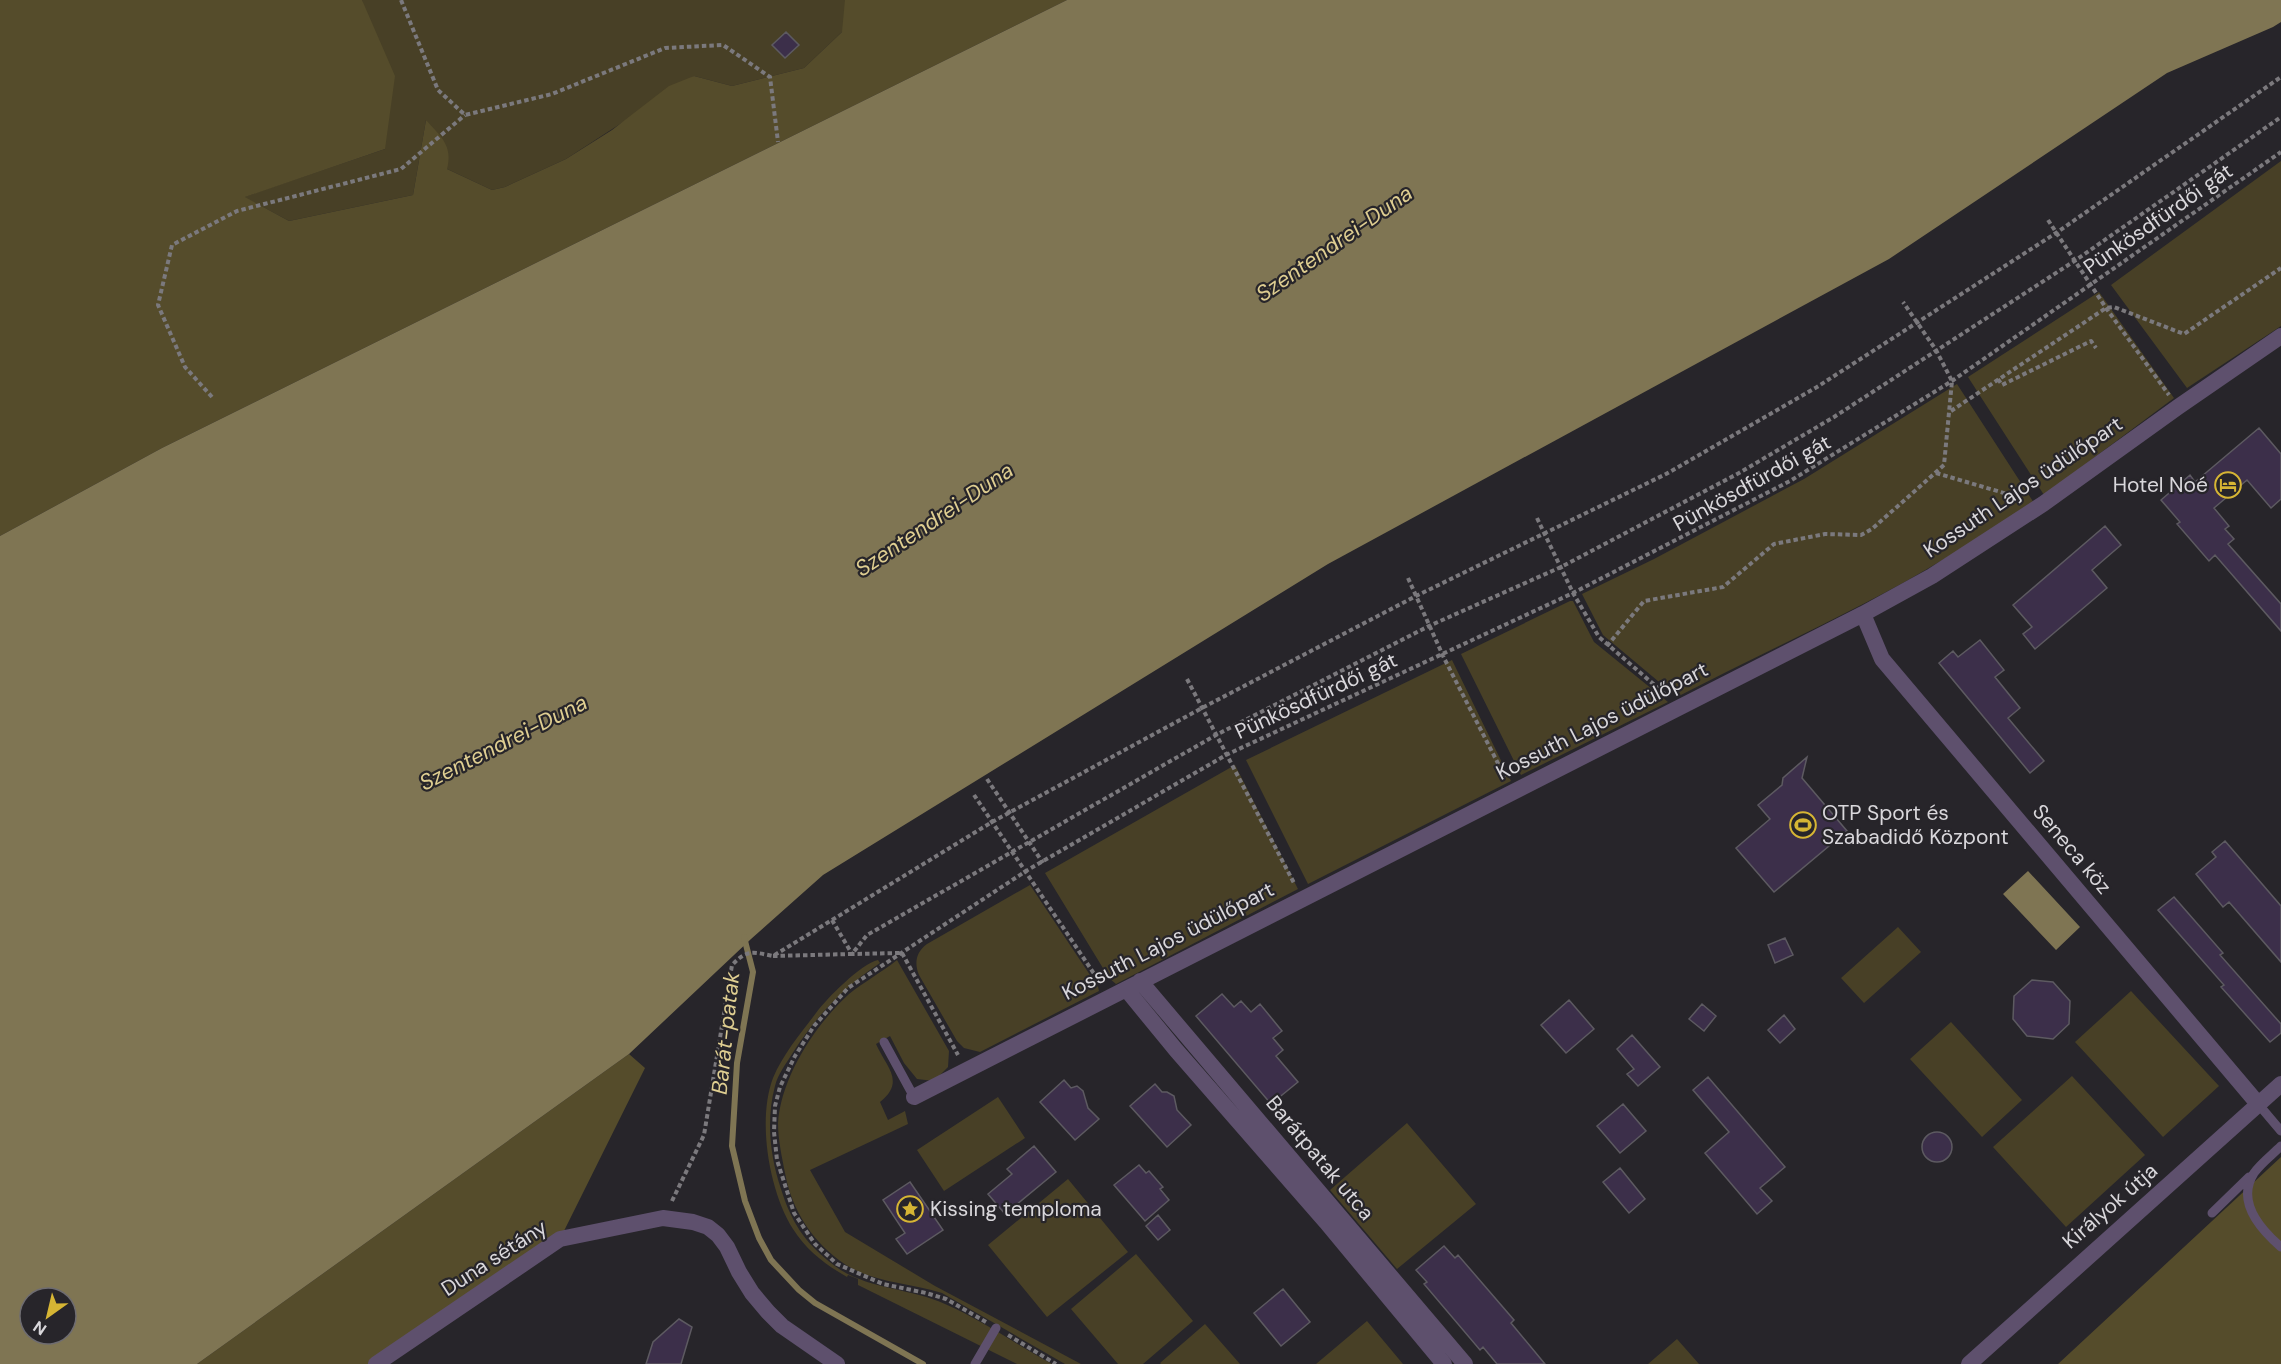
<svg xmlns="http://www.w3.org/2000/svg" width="2281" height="1364" viewBox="0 0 2281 1364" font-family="'DM Sans',sans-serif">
	<rect width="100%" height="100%" fill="#27252a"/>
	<path fill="#484026" d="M362,0H884L842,32L804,68L732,86L694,76L566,159L505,187L492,190L447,169L426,120L413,195L289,221L244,197L385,149Z
		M2281,161V326L2187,388L2111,285Z
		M2099,292L2174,398L2044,495L1968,377Z
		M1957,384L2034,503C1978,538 1923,574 1865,603C1803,635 1739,665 1677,697L1603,635L1582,594L1654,559L1804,479Z
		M1570,601H1573L1594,642L1668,702L1521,775L1461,654Z
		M1452,660L1511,781L1308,884L1246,760Z
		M1235,765L1298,889L1116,984L1109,978L1045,873Z
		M1030,885L1098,987L1099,991L980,1052L964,1048L957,1041L919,975C914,963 916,952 927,944Z
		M1898,927L1921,952L1864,1003L1841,978Z
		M878,960L880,963C843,988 816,1016 792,1054C786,1064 778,1074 775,1086C766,1119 770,1157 781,1189C791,1221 804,1242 831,1263C864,1290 908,1287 945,1304C982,1320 1017,1345 1052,1364H1017L858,1285V1279L848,1275L847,1277C826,1265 806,1250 793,1229C769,1191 757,1120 773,1078C783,1054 801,1033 816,1013C827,998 861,964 878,960Z
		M897,960L949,1051L948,1067L934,1081L917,1079L904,1063L890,1036L876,1044C886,1067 906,1081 880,1102L888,1120L905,1111L908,1124L810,1170L845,1232L935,1286L1081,1364H1065L942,1293C911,1283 875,1283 846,1265C813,1243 792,1211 785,1173C782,1157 778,1140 778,1123C781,1077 815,1025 849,994C864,982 882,972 897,960Z
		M2131,991L2219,1086L2163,1137L2075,1042Z
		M1951,1022L2022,1100L1982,1137L1910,1059Z
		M2072,1076L2145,1155L2066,1227L1993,1147Z
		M998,1097L1025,1138L944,1191L917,1150Z
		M1407,1123L1476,1204L1397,1269L1330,1190Z
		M1068,1179L1128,1252L1047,1317L988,1245Z
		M1136,1254L1193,1321L1143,1364H1118L1071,1309Z
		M1367,1321L1403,1364H1316Z
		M1205,1324L1240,1364H1161L1160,1363Z
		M1677,1339L1699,1364H1648Z"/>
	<path fill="#554c2b" d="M0,0H362L395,76L385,149L245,197L289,221L413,195L426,120C441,137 453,145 447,169L492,190L505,187L566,159L612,130L669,86L694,76L732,86L804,68L842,32L845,0H1067L162,448L0,536Z
		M629,1054L645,1068L560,1239L376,1364H197Z
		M2281,1157V1364H2058Z"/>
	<path fill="#7f7553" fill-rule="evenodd" d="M1067,0H2281V22L2273,27L2167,73L1889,259L1328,564L823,875L751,939L629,1054L197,1364H0V536L162,448ZM30,1298H66V1334H30Z
		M2028,871L2080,927L2056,950L2003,894Z"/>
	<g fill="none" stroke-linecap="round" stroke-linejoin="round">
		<path stroke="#7f7553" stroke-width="6" d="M744,937L753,972L737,1063L732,1146L745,1201L759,1238L771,1260L799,1290L815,1303L923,1364"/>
	</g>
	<path fill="#3c2f4a" stroke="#5d5a61" stroke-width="1.5" d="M786,32L799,45L785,58L772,45Z
		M2259,428L2281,454V499L2271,508L2247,480L2214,508L2229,526L2225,529L2234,539L2228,544L2281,604V631L2215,555L2209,561L2177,524L2180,522L2161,500L2190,475L2195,482Z
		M2105,526L2121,545L2092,570L2107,588L2035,649L2023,634L2032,627L2013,605Z
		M1980,640L2004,670L1995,677L2020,708L2008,718L2044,761L2030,773L1939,663L1953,651L1958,657Z
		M1807,757L1802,778L1847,831L1774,892L1736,848L1770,819L1758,805L1782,785L1783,778Z
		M2225,841L2281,906V962L2229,902L2223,907L2196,874L2216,857L2212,852Z
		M2174,897L2223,953L2220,955L2281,1024V1033L2270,1042L2221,987L2224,985L2158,910Z
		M1785,938L1793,955L1775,963L1768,945Z
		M2032,980L2053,982L2070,1001L2069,1024L2053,1039L2027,1036L2013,1019L2014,996Z
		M1222,994L1234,1007L1241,1001L1251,1012L1260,1004L1282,1031L1273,1038L1283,1050L1276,1056L1298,1082L1271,1104L1196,1016Z
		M1569,1000L1594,1029L1566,1053L1541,1025Z
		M1702,1004L1716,1016L1704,1031L1689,1019Z
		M1784,1015L1795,1029L1780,1043L1768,1030Z
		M1632,1035L1660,1067L1638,1086L1627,1074L1634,1069L1617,1049Z
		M1708,1077L1785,1167L1760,1188L1772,1201L1757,1214L1705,1153L1729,1132L1693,1090Z
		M1064,1080L1071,1088L1077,1086L1083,1091L1088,1108L1099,1119L1075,1140L1040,1102Z
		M1155,1084L1162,1092H1167L1174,1096L1177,1110L1191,1125L1167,1147L1130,1106Z
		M1623,1104L1646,1131L1620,1153L1597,1126Z
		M1922 1147a15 15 0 1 1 30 0a15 15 0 1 1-30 0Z
		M1034,1146L1056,1172L1005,1214L988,1194L1012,1174L1007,1169Z
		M1139,1165L1146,1173L1149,1171L1163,1187L1160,1189L1169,1200L1145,1221L1114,1185Z
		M1620,1168L1645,1199L1629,1213L1603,1182Z
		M910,1182L943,1230L907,1254L896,1239L905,1233L883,1200Z
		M1158,1215L1170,1230L1158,1240L1146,1226Z
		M1444,1246L1455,1258L1458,1255L1514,1320L1511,1323L1545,1364H1497L1483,1347L1480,1350L1424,1284L1427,1282L1416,1270Z
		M1283,1289L1310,1322L1281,1346L1254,1313Z
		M679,1319L692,1327L681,1364H646L653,1342Z"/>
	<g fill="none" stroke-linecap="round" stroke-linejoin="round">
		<path stroke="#7b797d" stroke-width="4" stroke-dasharray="4.5 3" stroke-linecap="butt" d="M401,0L438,90L465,115L552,94L665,48L723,45L770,77L778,142
			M2048,220L2106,308L2169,395
			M1998,379L2002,385L2091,341L2096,348
			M212,397L185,367L158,305L172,245L237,211L401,169L465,115
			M1951,411L2106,308L2114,307L2184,334L2281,268
			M1936,473L2021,498
			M1537,518L1573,593L1599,637L1666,695
			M1408,578L1444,658L1505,777
			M1607,646L1644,601L1723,587L1774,544L1825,534L1861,535L1872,529L1944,465L1952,381L1936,350L1903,302
			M1187,679L1294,883
			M987,779L1043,863
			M974,795L1101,984
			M832,920L992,822L1202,708L1416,596L1666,474L1817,387L2056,233L2281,77
			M902,953L958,1055
			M773,956L852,954L867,935L1216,735L1429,626L1561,567L1739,473L1834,417L2076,260L2281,117
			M672,1201L704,1135L732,965C747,949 753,952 773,956L832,920L852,954L901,953
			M986,1322L946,1299L926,1293L883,1284L837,1264L815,1244L794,1213L777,1160L774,1132L775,1106L780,1087L795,1056L814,1026L848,988L1026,871L1226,755L1573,593L1790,481L1952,381L2281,152
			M1008,1335L1056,1364"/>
		<path stroke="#5e506d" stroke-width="9" d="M884,1042L914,1097
			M2259,1105L2281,1131
			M2281,1146C2272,1155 2261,1163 2254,1173C2236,1201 2260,1229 2281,1247
			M2212,1213L2249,1177
			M975,1364L996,1328"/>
		<path stroke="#5e506d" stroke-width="16" d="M1863,614L1882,659L2259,1105
			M1140,981L1465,1364
			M1126,989L1176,1050L1326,1222L1444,1364
			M914,1097L1863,614L1932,576L2043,504L2178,407L2281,336
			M376,1364L560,1239L663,1218L693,1222L708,1227L718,1235L727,1247L739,1272L752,1293L768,1312L782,1326L837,1364
			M1969,1364L2281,1084"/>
	</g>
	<defs>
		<g id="hotel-ring" transform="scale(1.35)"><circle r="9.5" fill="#27252a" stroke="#d6b534" stroke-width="1.5"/><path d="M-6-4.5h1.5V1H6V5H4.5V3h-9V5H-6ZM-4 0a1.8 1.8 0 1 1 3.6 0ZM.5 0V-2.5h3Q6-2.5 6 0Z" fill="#d6b534"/></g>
		<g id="stadium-ring" transform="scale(1.35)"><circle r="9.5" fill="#27252a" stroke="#d6b534" stroke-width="1.5"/><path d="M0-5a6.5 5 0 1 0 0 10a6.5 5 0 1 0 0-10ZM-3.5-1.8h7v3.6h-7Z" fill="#d6b534"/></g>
		<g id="sight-ring" transform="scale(1.35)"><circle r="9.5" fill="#27252a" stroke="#d6b534" stroke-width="1.5"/><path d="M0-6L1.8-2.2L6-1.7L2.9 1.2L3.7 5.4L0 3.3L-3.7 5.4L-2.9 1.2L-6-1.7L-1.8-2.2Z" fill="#d6b534"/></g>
	</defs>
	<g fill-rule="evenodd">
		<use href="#hotel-ring" x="2228" y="485"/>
		<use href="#stadium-ring" x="1803" y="825"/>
		<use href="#sight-ring" x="910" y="1209"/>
	</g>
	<g text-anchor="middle" stroke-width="4.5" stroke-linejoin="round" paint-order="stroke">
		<g font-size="21" fill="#d9d7db" stroke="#27252a">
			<text transform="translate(2158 219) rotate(-35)" y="7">Pünkösdfürdői gát</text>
			<text transform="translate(1752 483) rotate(-29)" y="7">Pünkösdfürdői gát</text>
			<text transform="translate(2023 487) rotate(-34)" y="7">Kossuth Lajos üdülőpart</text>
			<text transform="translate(1316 696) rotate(-25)" y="7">Pünkösdfürdői gát</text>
			<text transform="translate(1602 721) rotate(-27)" y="7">Kossuth Lajos üdülőpart</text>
			<text transform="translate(2072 849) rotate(50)" y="7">Seneca köz</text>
			<text transform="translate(1168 941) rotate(-27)" y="7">Kossuth Lajos üdülőpart</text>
			<text transform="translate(1320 1158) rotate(50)" y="7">Barátpatak utca</text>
			<text transform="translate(2110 1206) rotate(-41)" y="7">Királyok útja</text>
			<text transform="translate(494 1258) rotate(-33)" y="7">Duna sétány</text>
		</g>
		<g font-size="21" fill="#d9d7db" stroke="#27252a" text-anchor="start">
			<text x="2208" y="492" text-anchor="end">Hotel Noé</text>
			<text x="1822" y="820">OTP Sport és<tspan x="1822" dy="24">Szabadidő Központ</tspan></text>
			<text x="930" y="1216">Kissing temploma</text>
		</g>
		<g font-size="22" font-style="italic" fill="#dfce91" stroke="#27252a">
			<text transform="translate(1334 243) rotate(-35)" y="8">Szentendrei-Duna</text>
			<text transform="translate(934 519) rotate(-34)" y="8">Szentendrei-Duna</text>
			<text transform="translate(503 742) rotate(-27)" y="8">Szentendrei-Duna</text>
			<text transform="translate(725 1033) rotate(-84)" y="8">Barát-patak</text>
		</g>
	</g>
	<g transform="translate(48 1316) rotate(214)"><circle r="28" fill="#27252a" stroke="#6e6c71" stroke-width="1.5"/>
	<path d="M0-4.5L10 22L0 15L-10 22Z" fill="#d6b534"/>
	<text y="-9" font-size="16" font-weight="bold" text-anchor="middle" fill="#d9d7db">N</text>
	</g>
</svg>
